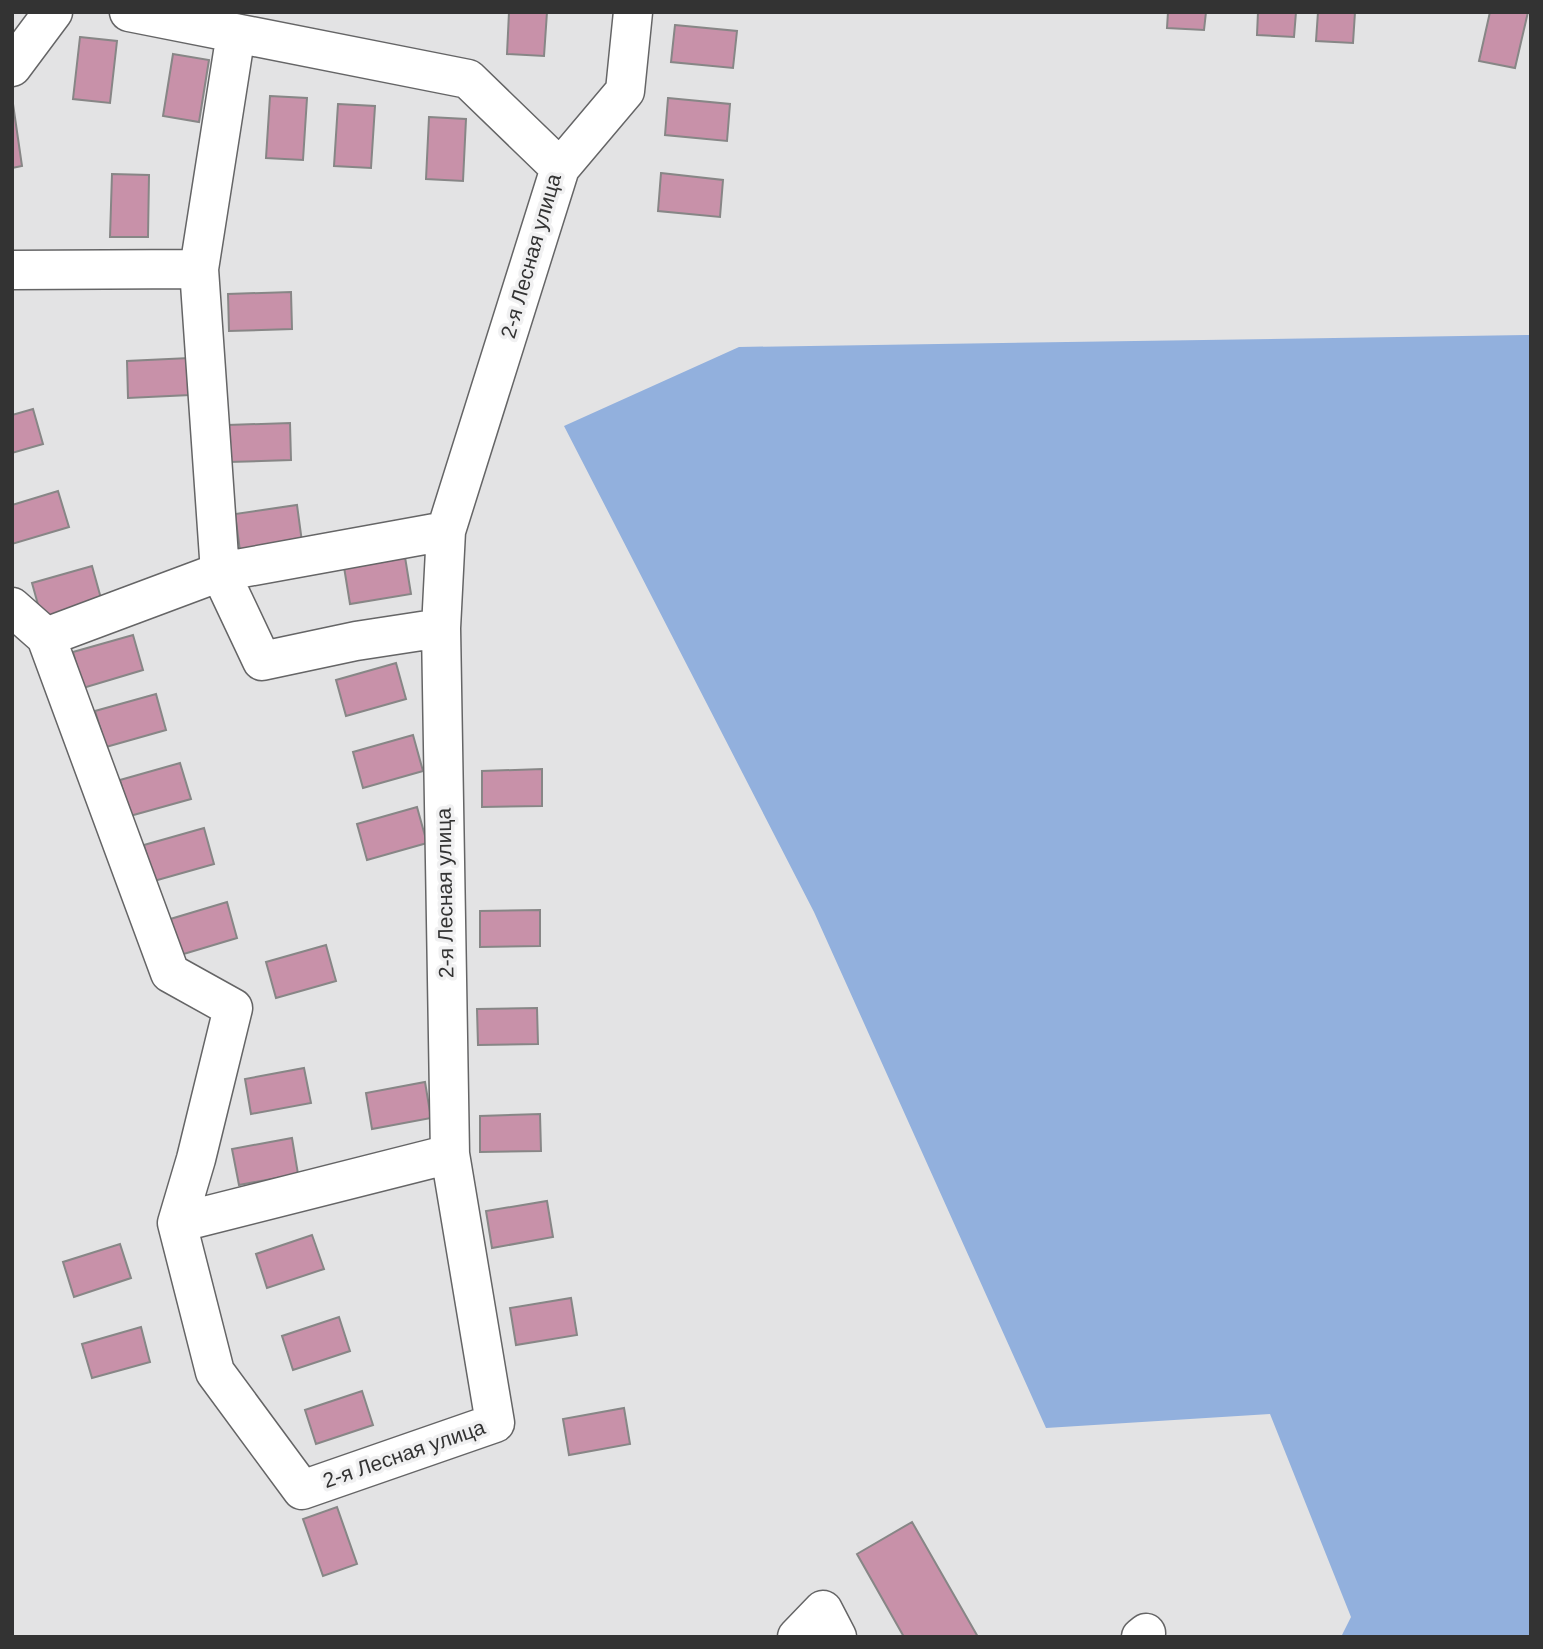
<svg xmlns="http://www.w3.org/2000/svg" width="1543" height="1649" viewBox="0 0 1543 1649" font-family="Helvetica,sans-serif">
	<rect width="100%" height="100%" fill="#e3e3e4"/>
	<path fill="#92b0dd" d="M1531,335V1637H1341L1351,1617L1270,1414L1046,1428L814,912L564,426L739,347Z"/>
	<path fill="#c891a9" stroke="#878686" stroke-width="2" d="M509,12H547L544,56L507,54Z
		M1168,12H1206L1204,30L1167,28Z
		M1258,12H1296L1294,37L1257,35Z
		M1318,12H1355L1353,43L1316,41Z
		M1490,12H1528L1515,68L1479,61Z
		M675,25L737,31L733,68L671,62Z
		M80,37L117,41L110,103L73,99Z
		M173,54L209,60L199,122L163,116Z
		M270,96L307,98L303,160L266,158Z
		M668,98L730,104L727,141L665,135Z
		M13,104L22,166L12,168V105Z
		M338,104L375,106L371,168L334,166Z
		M429,117L466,119L463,181L426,179Z
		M661,173L723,180L720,217L658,211Z
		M112,174L149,175L148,237H110Z
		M291,292L292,329L229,331L228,294Z
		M189,358L190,395L128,398L127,361Z
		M33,409L43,444L12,453V415Z
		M290,423L291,460L229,462L228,425Z
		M58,491L69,527L12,544V505Z
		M297,505L302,542L240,551L235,514Z
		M405,557L411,594L350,604L344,567Z
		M92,566L102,602L42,619L32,583Z
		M133,635L143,670L83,688L73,652Z
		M396,663L406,699L346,716L336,680Z
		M156,694L166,730L106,747L95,711Z
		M413,735L423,771L363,788L353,752Z
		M180,763L191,799L130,816L120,780Z
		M542,769V806L482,807V771Z
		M417,807L427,843L367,860L357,824Z
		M204,828L214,864L154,881L144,845Z
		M227,902L237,938L177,956L167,920Z
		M540,910V946L480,947V911Z
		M326,945L336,981L276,998L266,962Z
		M537,1008L538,1044L478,1045L477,1009Z
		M304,1068L311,1103L251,1114L245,1079Z
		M425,1082L431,1118L372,1129L366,1093Z
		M540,1114L541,1151L480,1152V1116Z
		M292,1138L298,1174L239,1185L232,1149Z
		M547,1201L553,1237L492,1248L486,1211Z
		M312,1235L324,1269L267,1288L256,1254Z
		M120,1244L131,1278L74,1297L63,1262Z
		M571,1298L577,1335L516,1345L510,1308Z
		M339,1317L350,1351L293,1370L282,1336Z
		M141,1327L150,1362L92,1378L82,1344Z
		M362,1391L373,1425L316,1444L305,1410Z
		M624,1408L630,1444L569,1455L563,1419Z
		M337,1507L357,1564L323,1576L303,1519Z
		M912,1522L978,1637H904L857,1554Z"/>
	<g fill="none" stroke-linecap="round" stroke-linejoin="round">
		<g stroke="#656566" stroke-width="41">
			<path id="minor" d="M236,33L199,269L220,572L262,661L356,641L441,628
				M12,67L53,12
				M560,168L625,91L633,12
				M12,270L199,269
				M12,607L46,637L170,973L233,1008L196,1159L177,1223L215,1372L302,1490L495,1423L450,1154L441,628L446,531L560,168L468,79L129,12
				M46,637L220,572L446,531
				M177,1223L450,1154
				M797,1637L823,1610L837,1637
				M1141,1637L1146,1633"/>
		</g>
		<use href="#minor" stroke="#fff" stroke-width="38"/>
	</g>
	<g text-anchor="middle" stroke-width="7" stroke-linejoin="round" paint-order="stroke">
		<g font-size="21" fill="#333" stroke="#f0f0f1">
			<text transform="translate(531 256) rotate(-74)" y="7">2-я Лесная улица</text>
			<text transform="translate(445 893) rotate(-91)" y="7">2-я Лесная улица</text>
			<text transform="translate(404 1454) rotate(-19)" y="7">2-я Лесная улица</text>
		</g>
	</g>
	<rect width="1543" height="1649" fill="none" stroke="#333333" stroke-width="28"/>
</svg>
